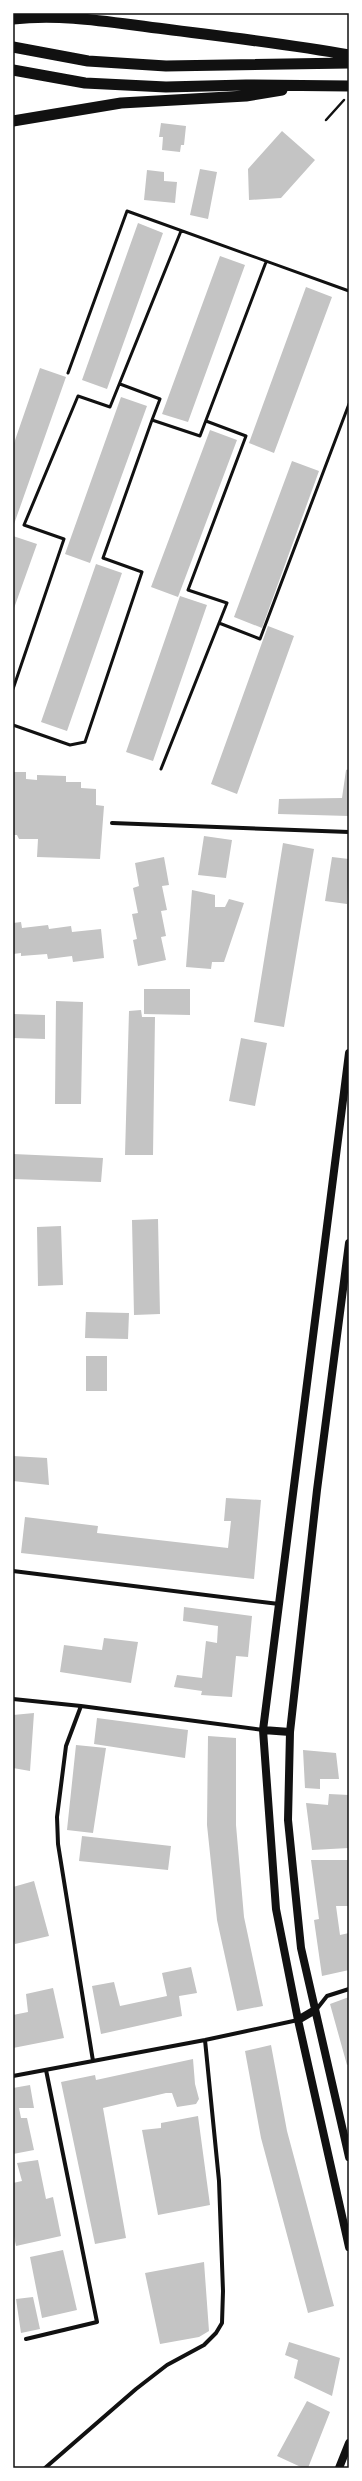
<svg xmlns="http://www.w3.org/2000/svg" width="362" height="2481" viewBox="0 0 362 2481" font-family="'Fira Sans',sans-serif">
	<rect width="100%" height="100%" fill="#fff"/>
	<path fill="#c4c4c4" d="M161,123L186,126L184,145H181L180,152L162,150L163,137H159Z
		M282,131L315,160L281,198L249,200L248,169Z
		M200,169L217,172L208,219L190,215Z
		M147,170L164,172V181L177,182L175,203L144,200Z
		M138,223L163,233L107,389L82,380Z
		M220,256L245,265L188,422L162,414Z
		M306,287L332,297L274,453L249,443Z
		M40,368L66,377L13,527V446Z
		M121,397L147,406L90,563L65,554Z
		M210,430L237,440L178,597L151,587Z
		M292,461L319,471L262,628L234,617Z
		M13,536L37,544L13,611Z
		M96,564L122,573L67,731L41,722Z
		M180,596L207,605L153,761L126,752Z
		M268,626L294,636L237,794L211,784Z
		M349,769V816L278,814L279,799L342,798L346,770Z
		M13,772H26V779L37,780V775L66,776V782H81V788L96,789V805L104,806L100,859L37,857L38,839H19L17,835H13Z
		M204,836L232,840L226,878L198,875Z
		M283,843L314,849L284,1027L254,1022Z
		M164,857L169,885L162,886L167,910L161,911L166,936L161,937L166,960L138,966L133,940L137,939L132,914L138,913L133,888L139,886L135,863Z
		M332,857L349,859L347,904L325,901Z
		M192,890L215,895V907H225L229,899L244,903L224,962H212L211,969L186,967Z
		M21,922L22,928L48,925L49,929L71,926L72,932L101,929L104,958L73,962L72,956L48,959L47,954L21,956V953L13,954V923Z
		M144,989H190V1015L144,1014Z
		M56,1001L83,1002L81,1104H55Z
		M141,1010L142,1017H155L153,1155H125L129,1011Z
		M13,1014L45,1015V1039L13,1038Z
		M241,1038L267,1043L255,1106L229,1101Z
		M13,1154L103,1158L101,1182L13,1179Z
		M158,1219L160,1314L134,1315L132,1220Z
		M61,1226L63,1285L38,1286L37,1227Z
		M86,1312L129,1313L128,1339L85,1338Z
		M86,1356H107V1391H86Z
		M13,1456L47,1458L49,1485L13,1481Z
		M226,1498L261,1500L254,1579L21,1553L25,1517L98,1526L97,1533L228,1548L231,1521H224Z
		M184,1607L252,1616L248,1657L236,1656L232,1697L201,1695L202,1691L174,1687L177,1675L202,1678L206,1641L217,1643L218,1626L183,1621Z
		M104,1638L138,1642L131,1683L60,1672L64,1645L102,1650Z
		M34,1713L30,1771L13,1768V1715Z
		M97,1718L188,1730L185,1758L94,1744Z
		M208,1736L236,1738V1825L244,1917L263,2006L237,2011L217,1920L207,1825Z
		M76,1745L106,1748L93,1833L67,1830Z
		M303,1750L336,1753L339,1779H320V1789L305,1788Z
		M329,1794L349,1795V1848L312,1850L306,1803L328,1805Z
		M82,1836L171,1846L168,1870L79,1861Z
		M311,1860H349V1906H336L340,1935L349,1933V1970L322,1976L314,1920L319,1919Z
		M34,1881L49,1936L15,1944L13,1936V1887Z
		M191,1967L197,1993L179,1996L182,2016L101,2034L92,1986L114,1982L120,2006L167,1996L162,1973Z
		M53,1988L64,2038L13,2048V2015L28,2012L26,1994Z
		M349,1997V2064L347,2065L330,2004Z
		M271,2045L287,2131L334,2306L308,2313L261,2138L245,2051Z
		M193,2059L195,2084L199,2099L196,2104L177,2107L172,2093H166L103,2108L126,2238L95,2244L61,2082L95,2075L96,2080Z
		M30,2085L34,2108H19L21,2118H27L34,2150L13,2154V2088Z
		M198,2116L210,2205L158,2215L142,2130L161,2128V2123Z
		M38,2160L46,2199L53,2197L61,2236L16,2246L13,2231V2183L22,2181L17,2163Z
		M63,2250L77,2310L42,2318L30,2257Z
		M204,2262L209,2331L199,2337L160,2344L145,2273Z
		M33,2297L40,2329L21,2333L16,2299Z
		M289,2342L340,2358L332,2396L294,2378L298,2360L285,2355Z
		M307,2401L330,2412L308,2468H303L277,2456Z"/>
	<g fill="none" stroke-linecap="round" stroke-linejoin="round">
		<path stroke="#111" stroke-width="2.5" d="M326,120L344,100"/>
		<path stroke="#111" stroke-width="3" d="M68,373L127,211L349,291
			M120,384L160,399L152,420
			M219,623L260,639L349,404
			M13,689L64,539L24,525L78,396L110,407L181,231
			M13,725L70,745L85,742L142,572L103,558L152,420L200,436L266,262
			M161,769L227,603L188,590L246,436L206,421"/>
		<path stroke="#111" stroke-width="4" d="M112,823L349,832
			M13,1571L279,1604
			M13,1699L81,1706L263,1730
			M81,1706L66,1746L57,1817L58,1844L93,2061
			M316,2010L327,1996L349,1989
			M13,2076L205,2040L298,2020
			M26,2339L97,2322L46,2070
			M45,2468L136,2389L167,2365L204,2345L216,2333L222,2323L223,2291L219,2181L205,2040"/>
		<path stroke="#111" stroke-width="8" d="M349,1053L263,1730L276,1909L298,2020L349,2247
			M349,1243L317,1490L290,1732L288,1820L301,1948L349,2157
			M263,1730L290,1732
			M298,2020L315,2010
			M339,2468L349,2443"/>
		<path stroke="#111" stroke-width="11" d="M13,19C64,13 114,23 165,29C226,37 288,44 349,55
			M13,47L88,61L166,66L349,63
			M13,70L85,83L166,87L246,85L349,86
			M13,121L121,103L246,96L282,90"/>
	</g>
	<rect width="362" height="2481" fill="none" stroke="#ffffff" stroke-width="28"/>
	<rect x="14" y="14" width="334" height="2453" fill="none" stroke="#111" stroke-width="1.5"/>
</svg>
